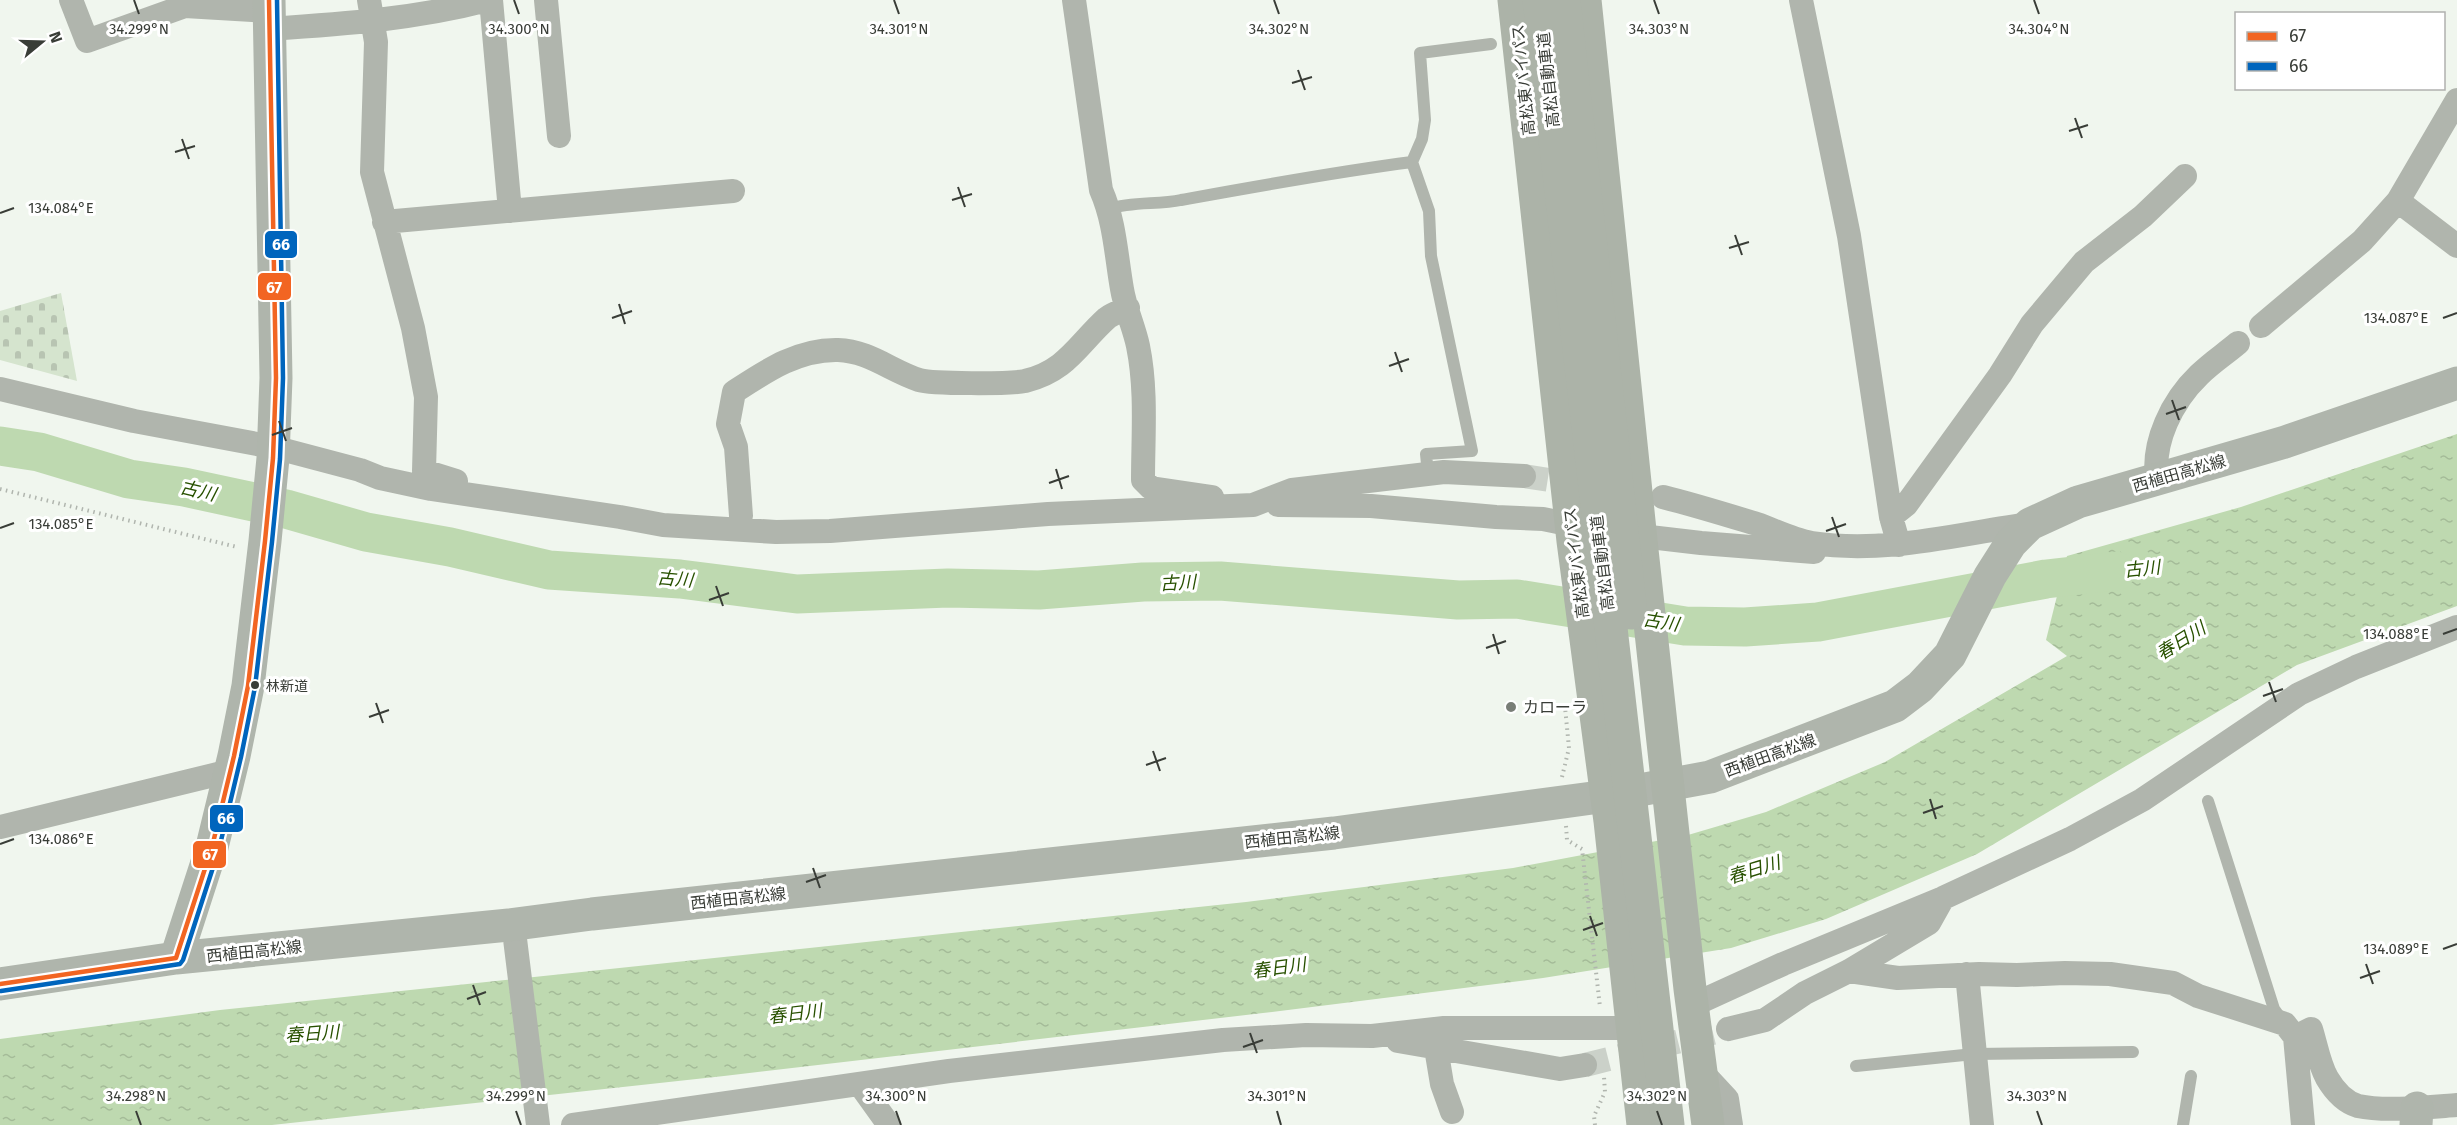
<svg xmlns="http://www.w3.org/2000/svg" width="2457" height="1125" viewBox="0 0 2457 1125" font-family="'Fira Sans','Noto Sans JP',sans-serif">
	<defs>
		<pattern id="cemetery-stones" width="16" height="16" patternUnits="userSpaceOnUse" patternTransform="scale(1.5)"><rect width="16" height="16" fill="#d5e4ce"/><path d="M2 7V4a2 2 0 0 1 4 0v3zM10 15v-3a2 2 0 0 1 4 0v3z" fill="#b8c4b2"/></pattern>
		<pattern id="water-ripples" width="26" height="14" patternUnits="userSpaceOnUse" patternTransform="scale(1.5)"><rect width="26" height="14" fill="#bed9b0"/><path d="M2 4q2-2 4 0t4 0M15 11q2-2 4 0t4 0" fill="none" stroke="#a4bb98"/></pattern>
	</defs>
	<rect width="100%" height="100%" fill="#f0f6ee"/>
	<path fill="url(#cemetery-stones)" d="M61,293L77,381L0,360V311Z"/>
	<path fill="url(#water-ripples)" d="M2457,434V606L2297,665L1977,854L1826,919L1731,948L1543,978L1263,1013L724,1076L272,1125H0V1039L220,1010L1246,902L1513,868L1688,835L1766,812L1885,762L2067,656L2046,640L2067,556L2241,507Z"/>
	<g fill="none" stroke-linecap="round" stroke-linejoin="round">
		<path stroke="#bed9b0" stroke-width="39" d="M0,446L39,452L129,479L184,487L286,509L366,532L450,547L549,570L680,579L797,594L948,588L1039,590L1143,582L1220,581L1458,600L1517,599L1685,626L1745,627L1818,622L2046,579L2116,571"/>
		<path stroke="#cbd1c9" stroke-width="24" stroke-dasharray="24 12" stroke-linecap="butt" d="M1524,476L1581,485
			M1585,1065L1728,1029"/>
		<path stroke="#b0b5ae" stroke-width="4" stroke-dasharray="1.5 4.5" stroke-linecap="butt" d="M0,489L237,547
			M1562,777L1569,748L1565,707
			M1566,826L1567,840L1582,849L1600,1007
			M1595,1125L1594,1116L1605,1092L1604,1077"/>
		<path stroke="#b0b5ad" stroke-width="12" d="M1109,209C1132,201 1158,205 1181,200C1258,186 1334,172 1412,162
			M1428,474L1426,454L1472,451L1431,256L1429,211L1412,162L1422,139L1425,120L1420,53L1491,44
			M2208,801L2274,1009L2282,1020
			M1856,1066L1974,1054L2133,1052
			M2183,1125L2191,1076"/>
		<path stroke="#b0b5ad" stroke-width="24" d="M71,0L87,41L185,6L269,11
			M369,0L376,42L372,172L413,328L426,397L424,471L456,481
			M491,0L510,211
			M546,0L559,136
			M1074,0L1101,190C1115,222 1116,255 1122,289C1125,308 1134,327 1138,346C1147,390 1143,436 1143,480L1151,488L1212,497
			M1801,0L1849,236L1891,517L1899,545
			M269,29C343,24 416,19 488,0
			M2398,201L2457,100
			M384,222L733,191
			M2261,326L2362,241L2398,201L2457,246
			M0,389L134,421L273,447L360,470L380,478L431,489L620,517L663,525L776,532L830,531L1048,514L1253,505L1292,490L1444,472L1524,476
			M2157,479C2152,442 2172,401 2199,375C2211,363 2225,354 2238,343
			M1663,497C1695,505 1727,515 1760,525C1776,531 1794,540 1812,543C1886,554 1957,534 2030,524
			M1278,505L1371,506L1496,517L1543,519L1572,525
			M741,516L736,447L728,424L734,392C766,371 798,349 838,350C869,351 891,371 919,380C932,384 1010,384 1025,381C1067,371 1078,344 1107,318C1112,314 1121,311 1128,308
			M1891,517L1906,505L2000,375L2032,324L2084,262L2143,216L2185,176
			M1641,536L1701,543L1814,552
			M0,827L230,771
			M509,925L515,939L538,1125
			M1849,971L1898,978L1979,974L2017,975L2065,973L2110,974L2173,983L2198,996L2285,1024L2295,1037L2303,1125
			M1967,974L1982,1125
			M1693,1005L1783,964L1943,898L2070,839L2142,800L2299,694L2356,667L2457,627
			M1728,1029L1765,1020L1805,993L1849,971L1929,923L1943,898
			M2295,1037L2311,1029C2316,1045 2319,1064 2327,1078C2334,1090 2345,1102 2358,1106C2385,1112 2430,1107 2457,1105
			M1398,1041L1560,1069L1585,1065
			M1436,1048L1442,1084L1452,1112
			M1701,1071L1727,1099L1731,1125
			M861,1086L889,1125
			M573,1125L949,1071L1223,1040L1306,1035L1372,1036L1444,1028H1632"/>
		<path stroke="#afb5ac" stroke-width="33" d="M176,958L212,847L234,756L248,686L265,541L273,458L276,378L269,0
			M0,984L176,958L509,925L592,914L1334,833L1607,796L1710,777L1895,706L1920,687L1950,655L1990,576L2011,543L2030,524L2078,502L2285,442L2457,383
			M2416,1125L2417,1108"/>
		<path stroke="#acb3a8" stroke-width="33" d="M1514,0L1573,541L1610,821L1643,1125
			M1585,0L1642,550L1690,989L1708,1125"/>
		<path stroke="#acb3a8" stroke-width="33" d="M1539,0L1668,1125
			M1564,0L1631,613"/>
		<g stroke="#fff" stroke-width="9">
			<path id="bus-1" d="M0,984L176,958L212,847L234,756L248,686L265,541L273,458L276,378L269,0"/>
		</g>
		<g stroke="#fff" stroke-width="9">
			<path id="bus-2" d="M1,991L180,964L183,960L219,849L241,757L255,687L272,542L280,459L283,378L277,0"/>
		</g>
		<use href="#bus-1" stroke="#f26522" stroke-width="4.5"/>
		<use href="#bus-2" stroke="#0065bd" stroke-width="4.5"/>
	</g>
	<path fill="none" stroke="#393d37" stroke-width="2" d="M134,0L139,14M514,0L519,14M894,0L899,14M1274,0L1279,14M1654,0L1659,14M2034,0L2039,14M1298,70L1305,90M1292,83L1312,77M2075,118L2082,138M2069,131L2088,125M182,139L189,159M175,152L195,146M958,187L965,207M952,200L972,194M0,213L14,208M1735,235L1742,255M1729,248L1749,242M619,304L625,324M612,318L632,311M2443,318L2457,313M1395,352L1402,372M1389,366L1409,359M2172,400L2179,420M2166,414L2186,407M279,421L286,441M272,435L292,428M1056,469L1062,489M1049,483L1069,476M1832,517L1839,537M0,528L14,523M1826,531L1846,524M716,586L723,606M709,600L729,593M1493,634L1499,654M2443,634L2457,629M1486,648L1506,641M2269,682L2276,702M2263,696L2283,689M376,703L383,723M369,717L389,710M1153,751L1160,771M1146,765L1166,758M1930,799L1936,819M1923,813L1943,806M0,844L14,839M813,868L820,888M806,882L826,875M1590,916L1597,936M1583,930L1603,923M2443,949L2457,944M2366,964L2373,984M2360,978L2380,971M473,985L480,1005M467,999L486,992M1250,1033L1257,1053M1243,1047L1263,1040M136,1111L141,1125M516,1111L521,1125M896,1111L901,1125M1277,1111L1281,1125M1657,1111L1662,1125M2037,1111L2042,1125"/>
	<circle fill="#393d37" stroke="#fff" stroke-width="2" cx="255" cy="685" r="5"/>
	<circle fill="#797e77" stroke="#fff" stroke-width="2" cx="1511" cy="707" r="6"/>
	<g text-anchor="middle" stroke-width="6" stroke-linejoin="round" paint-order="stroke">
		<g font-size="14" fill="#393d37" stroke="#fff" text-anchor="start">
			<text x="266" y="691">林新道</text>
		</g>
		<g font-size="16" fill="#393d37" stroke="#fff">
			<text transform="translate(1523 80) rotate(-96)" y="6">高松東バイパス</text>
			<text transform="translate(1548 80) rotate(-96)" y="6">高松自動車道</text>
			<text transform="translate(2179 473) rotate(-16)" y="6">西植田高松線</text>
			<text transform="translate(1576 563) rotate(-97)" y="6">高松東バイパス</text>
			<text transform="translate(1602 563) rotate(-97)" y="6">高松自動車道</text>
			<text transform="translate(1770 755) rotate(-20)" y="6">西植田高松線</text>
			<text transform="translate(1292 837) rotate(-6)" y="6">西植田高松線</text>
			<text transform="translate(738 898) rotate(-6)" y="6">西植田高松線</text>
			<text transform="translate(254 951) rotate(-6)" y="6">西植田高松線</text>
		</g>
		<g font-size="16" fill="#393d37" stroke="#fff" text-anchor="start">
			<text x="1523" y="713">カローラ</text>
		</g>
		<g font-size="18" font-style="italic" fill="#285100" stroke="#fff">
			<text transform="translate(198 491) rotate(13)" y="6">古川</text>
			<text transform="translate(2142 569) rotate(-6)" y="6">古川</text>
			<text transform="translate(675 579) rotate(5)" y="6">古川</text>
			<text transform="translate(1178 583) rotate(-3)" y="6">古川</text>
			<text transform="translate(1661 622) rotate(9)" y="6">古川</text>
			<text transform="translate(2181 641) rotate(-32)" y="6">春日川</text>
			<text transform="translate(1754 870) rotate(-17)" y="6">春日川</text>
			<text transform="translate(1279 968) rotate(-8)" y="6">春日川</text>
			<text transform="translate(795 1014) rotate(-7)" y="6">春日川</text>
			<text transform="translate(312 1034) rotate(-4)" y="6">春日川</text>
		</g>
	</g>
	<g font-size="15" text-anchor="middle" fill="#393d37" stroke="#fff" stroke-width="6" stroke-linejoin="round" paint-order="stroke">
		<text x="1279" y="34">34.302°N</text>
		<text x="139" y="34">34.299°N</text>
		<text x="519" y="34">34.300°N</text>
		<text x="899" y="34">34.301°N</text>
		<text x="1659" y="34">34.303°N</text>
		<text x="2039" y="34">34.304°N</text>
		<text x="61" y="213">134.084°E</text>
		<text x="2396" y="323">134.087°E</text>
		<text x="61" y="529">134.085°E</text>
		<text x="2396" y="639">134.088°E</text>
		<text x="61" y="844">134.086°E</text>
		<text x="2396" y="954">134.089°E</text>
		<text x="136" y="1101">34.298°N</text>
		<text x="516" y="1101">34.299°N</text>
		<text x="896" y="1101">34.300°N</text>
		<text x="1277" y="1101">34.301°N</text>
		<text x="1657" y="1101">34.302°N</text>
		<text x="2037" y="1101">34.303°N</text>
	</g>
	<g stroke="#fff" stroke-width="2">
		<rect x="264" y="230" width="34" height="29" rx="6" fill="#0065bd"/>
		<rect x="257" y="272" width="35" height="29" rx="6" fill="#f26522"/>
		<rect x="209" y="804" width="35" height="29" rx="6" fill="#0065bd"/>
		<rect x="192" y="840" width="35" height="29" rx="6" fill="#f26522"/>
	</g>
	<g font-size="16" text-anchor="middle" font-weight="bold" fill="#fff">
		<text x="281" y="250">66</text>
		<text x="274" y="293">67</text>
		<text x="226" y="824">66</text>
		<text x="210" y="860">67</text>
	</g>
	<rect x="2235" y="12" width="210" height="78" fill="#ffffff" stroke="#b0b1af" stroke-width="1.5"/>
	<rect x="2247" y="32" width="30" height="9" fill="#f26522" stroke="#b0b1af" stroke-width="1.5"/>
	<text x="2289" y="42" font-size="18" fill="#393d37">67</text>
	<rect x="2247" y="62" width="30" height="9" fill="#0065bd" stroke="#b0b1af" stroke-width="1.5"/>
	<text x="2289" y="72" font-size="18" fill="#393d37">66</text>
	<g transform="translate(42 42) rotate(71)" stroke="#ffffff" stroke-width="4.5" paint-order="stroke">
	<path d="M0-4.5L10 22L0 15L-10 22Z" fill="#393d37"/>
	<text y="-9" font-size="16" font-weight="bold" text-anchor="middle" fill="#393d37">N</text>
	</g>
</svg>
